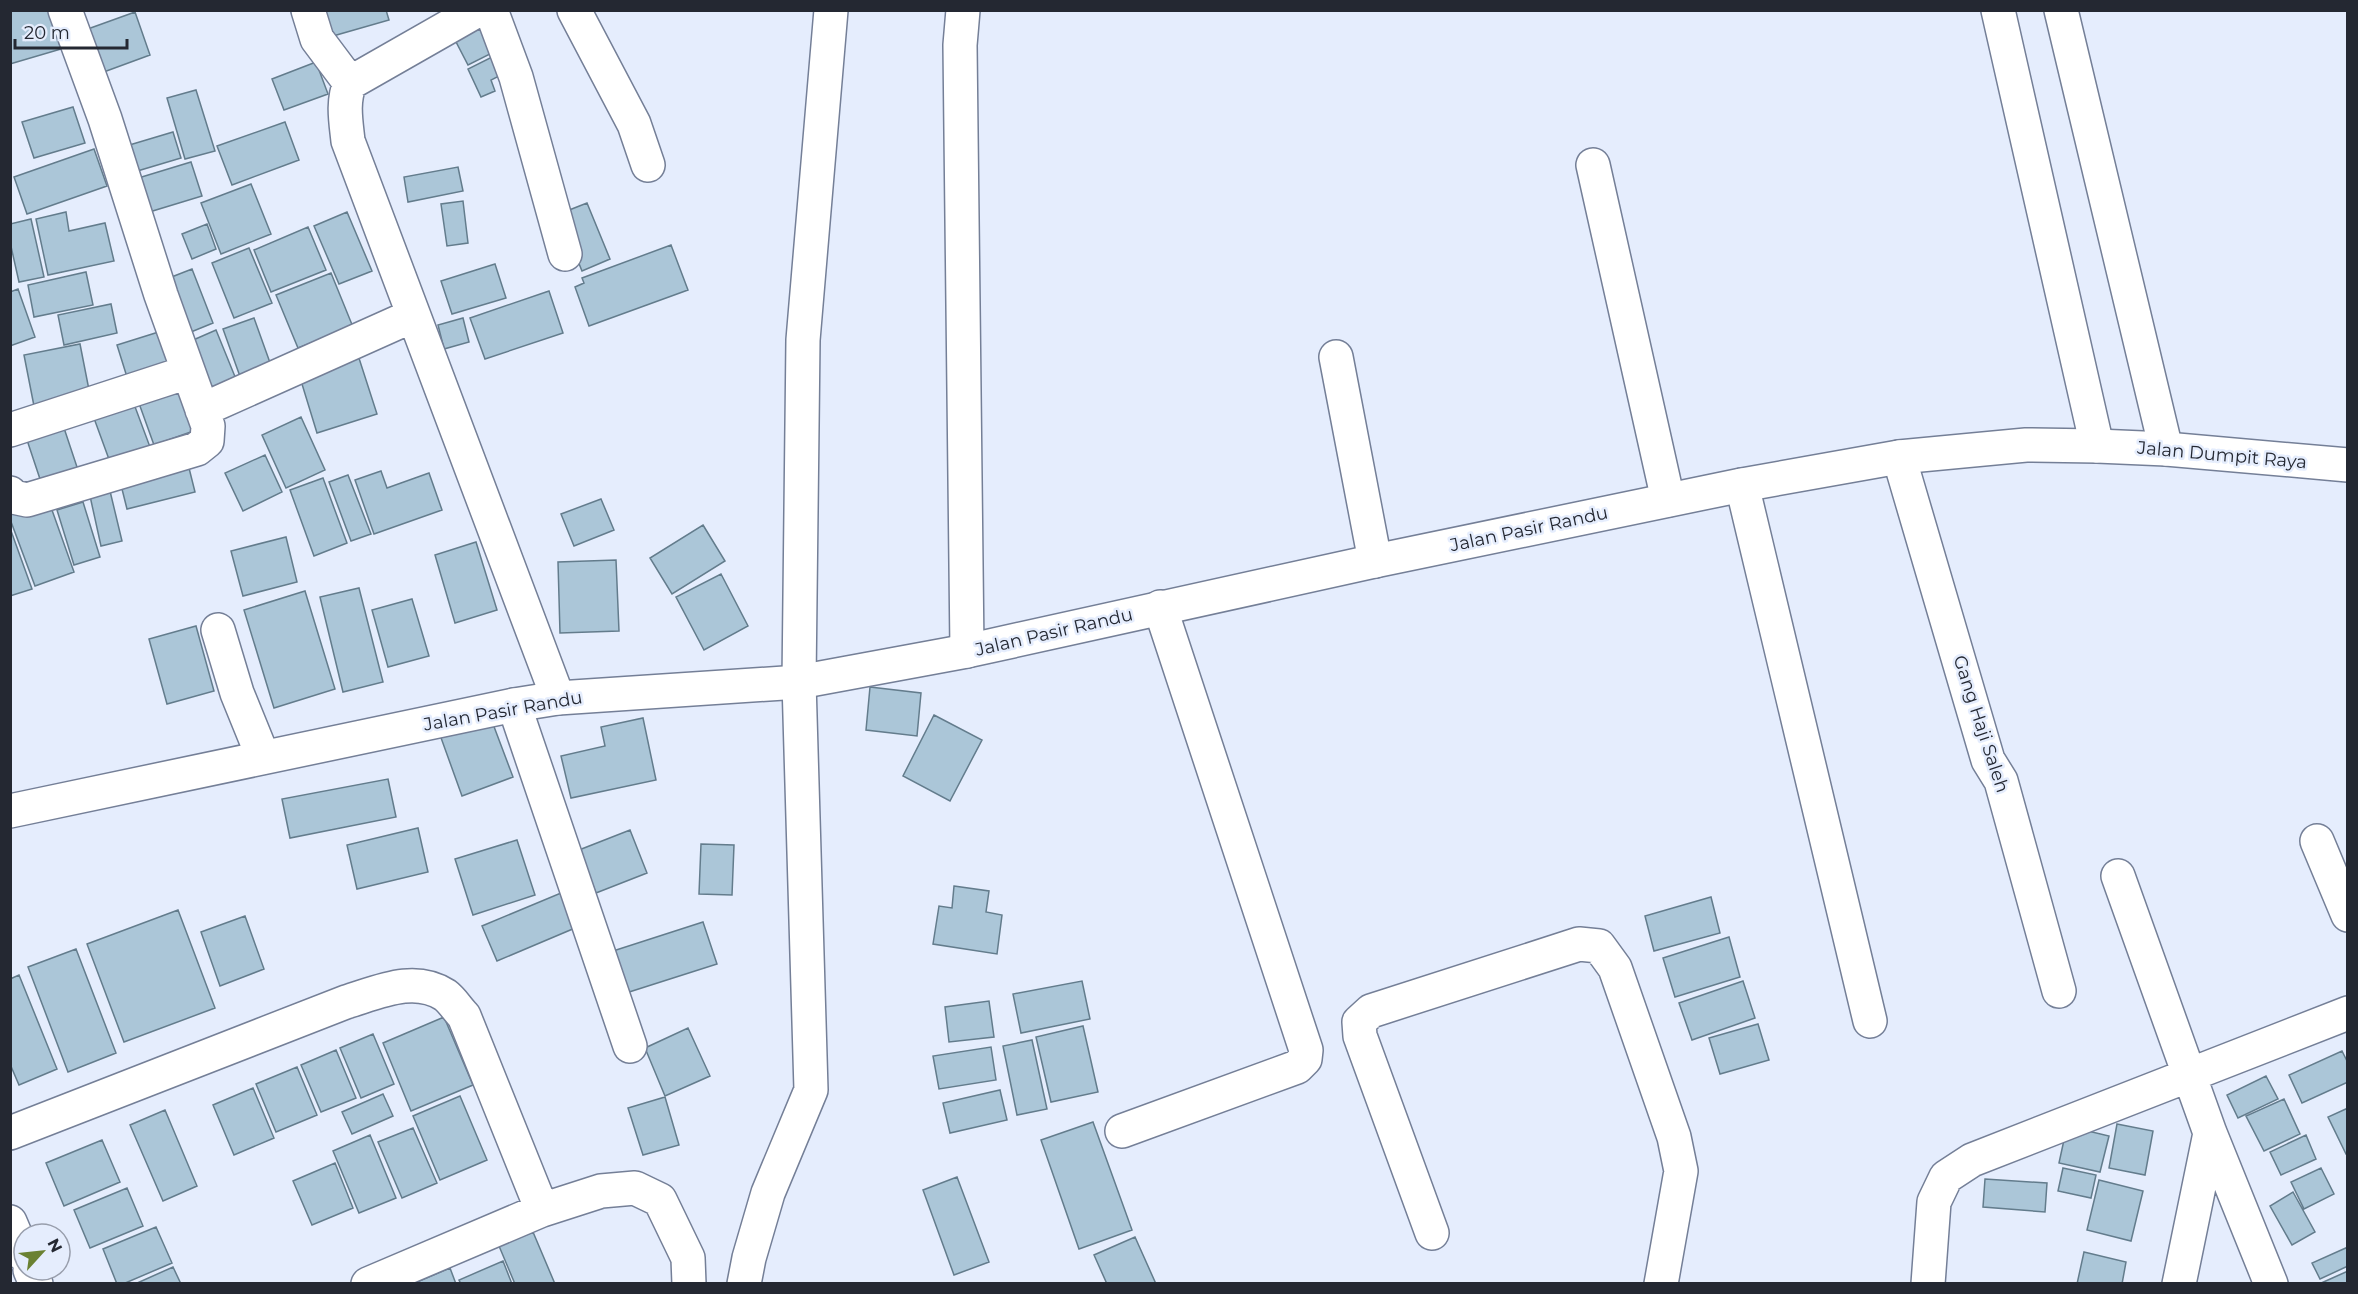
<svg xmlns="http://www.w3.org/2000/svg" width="2358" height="1294" viewBox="0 0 2358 1294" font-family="Montserrat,sans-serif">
	<rect width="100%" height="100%" fill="#e5edfd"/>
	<path fill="#abc6d8" stroke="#637c8c" stroke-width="1.5" d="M10,10H49L61,49L10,64Z
		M319,10H386L389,20L326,38Z
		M135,12L150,55L101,73L85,30Z
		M486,20L500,49L468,65L453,36Z
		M496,55L505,73L491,80L495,91L481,97L468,69Z
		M316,62L328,94L284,110L272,79Z
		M196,90L215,151L185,159L167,98Z
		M73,107L85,143L34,158L22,122Z
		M285,122L299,160L232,185L217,146Z
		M173,132L181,158L134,172L126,146Z
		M94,149L107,186L27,214L14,177Z
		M191,162L202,196L146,213L135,179Z
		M458,167L463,191L408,202L404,177Z
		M251,184L271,234L221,254L201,203Z
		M463,201L468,243L447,246L441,204Z
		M587,203L610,259L582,271L559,214Z
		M66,212L69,231L105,223L114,261L48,275L36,219Z
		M347,212L372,271L339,284L314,226Z
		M31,219L44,277L19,282L10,242V224Z
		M207,224L216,249L192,259L182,234Z
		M308,227L326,270L271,292L254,250Z
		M671,245L688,290L589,326L575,287L584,283L582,278Z
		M249,248L272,303L234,318L212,263Z
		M495,264L506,298L452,314L441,281Z
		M192,269L213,323L191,332L169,278Z
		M86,272L93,305L34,317L28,285Z
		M331,273L353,327L298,348L276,295Z
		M18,289L35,337L10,346V292Z
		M549,291L563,333L485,359L470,318Z
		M111,304L117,333L64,345L58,315Z
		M254,318L273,371L242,382L223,329Z
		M463,318L469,342L444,349L438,325Z
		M165,330L175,362L127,377L117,345Z
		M216,330L238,384L213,394L191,341Z
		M80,344L90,395L34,406L24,355Z
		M357,352L377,414L317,433L298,371Z
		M185,378L202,428L154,445L136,395Z
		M131,396L150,447L110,462L91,410Z
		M60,416L78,470L41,482L23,428Z
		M301,417L325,470L286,488L262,435Z
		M265,455L282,492L243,511L225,473Z
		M187,460L195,492L127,509L119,477Z
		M381,471L387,488L429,473L442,510L374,534L355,480Z
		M348,475L371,534L351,541L329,482Z
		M323,478L347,543L314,556L290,490Z
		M110,491L122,541L101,546L90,496Z
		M47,496L74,572L35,586L10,519V510Z
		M601,499L614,530L574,546L561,514Z
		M83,502L100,557L74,565L57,510Z
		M703,525L725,561L672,594L650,558Z
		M10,528L32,589L10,596Z
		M286,537L297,582L243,596L231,551Z
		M476,542L497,610L455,623L435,555Z
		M616,560L619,631L560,633L558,562Z
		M721,574L748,626L704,650L676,597Z
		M359,588L383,682L343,692L320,597Z
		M305,591L335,689L274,708L244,610Z
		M412,599L429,656L388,667L372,610Z
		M196,626L214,691L167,704L149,639Z
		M870,687L921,693L917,736L866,730Z
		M934,715L982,740L950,801L903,776Z
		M490,716L513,777L462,796L440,735Z
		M643,718L656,780L571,798L561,756L605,746L601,727Z
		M388,779L396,817L290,838L282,799Z
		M418,828L428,872L357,889L347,845Z
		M630,830L647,873L596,893L579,850Z
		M517,840L535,895L473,915L455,859Z
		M701,844L734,845L732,895L699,894Z
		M954,886L989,891L986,912L1002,915L997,954L933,944L939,906L952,908Z
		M561,893L575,928L497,961L482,926Z
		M1711,897L1720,933L1654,951L1645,916Z
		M178,910L215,1008L124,1042L87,944Z
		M245,916L264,969L220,986L201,932Z
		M703,922L717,964L626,993L613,951Z
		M1729,937L1740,977L1675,997L1663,958Z
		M76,949L116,1053L68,1072L28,967Z
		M19,975L57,1069L19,1085L10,1064V979Z
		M1082,981L1090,1019L1021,1033L1013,994Z
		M1743,981L1755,1018L1692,1040L1679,1003Z
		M989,1001L994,1037L949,1042L945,1007Z
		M444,1017L473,1085L411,1111L383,1043Z
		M1758,1024L1769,1060L1720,1074L1709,1038Z
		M1083,1026L1098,1092L1051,1102L1036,1037Z
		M688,1028L710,1076L665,1096L645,1048Z
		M373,1034L394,1084L361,1098L340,1048Z
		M1032,1040L1047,1109L1017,1115L1003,1046Z
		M991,1047L996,1080L939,1089L933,1056Z
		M336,1050L356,1098L321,1112L301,1065Z
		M2342,1051L2348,1063V1082L2302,1103L2289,1075Z
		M297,1067L317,1115L276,1132L256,1084Z
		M2266,1076L2278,1099L2238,1118L2227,1095Z
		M253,1088L274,1138L234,1155L213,1105Z
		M1000,1090L1007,1120L950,1133L943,1103Z
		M383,1094L393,1116L352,1134L342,1112Z
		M460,1096L487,1160L440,1180L413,1116Z
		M665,1097L679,1145L643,1155L628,1108Z
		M2284,1099L2300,1134L2264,1151L2246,1116Z
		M2348,1108V1153L2346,1154L2328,1117Z
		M165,1110L197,1186L163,1201L130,1125Z
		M1093,1122L1132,1230L1079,1249L1041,1140Z
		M2117,1124L2153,1131L2145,1175L2109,1168Z
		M2067,1126L2109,1136L2100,1172L2059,1163Z
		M413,1128L437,1183L402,1198L378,1142Z
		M370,1135L396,1198L359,1213L333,1151Z
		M2306,1135L2316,1159L2281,1175L2270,1152Z
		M102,1140L120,1182L64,1206L46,1163Z
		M335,1163L353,1208L312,1225L293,1181Z
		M2063,1168L2096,1175L2091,1198L2058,1191Z
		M2321,1168L2334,1194L2304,1209L2291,1182Z
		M957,1177L989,1262L954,1275L923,1190Z
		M1985,1179L2047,1183L2045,1212L1983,1207Z
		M2099,1180L2143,1191L2131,1241L2087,1230Z
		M127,1188L143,1226L90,1248L74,1210Z
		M2293,1192L2315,1232L2292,1245L2270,1206Z
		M156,1227L172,1263L123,1284H117L103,1249Z
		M533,1232L555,1284H515L499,1246Z
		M1135,1237L1156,1284H1107L1094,1255Z
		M2348,1247V1266L2320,1279L2312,1263Z
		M2084,1252L2126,1262L2122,1284H2077Z
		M503,1261L512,1284H461L459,1280Z
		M173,1267L181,1284H135Z
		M450,1268L456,1284H418L417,1282Z
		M2348,1271V1284H2319Z"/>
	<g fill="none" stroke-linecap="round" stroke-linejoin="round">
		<g stroke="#747f97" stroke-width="36">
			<path id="minor" d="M308,10L317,39L350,83
				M478,10L350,83C342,102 346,122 348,141L558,698
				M491,10L516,77L565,254
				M574,10L634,124L648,165
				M963,10L960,45L967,651
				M1998,10L2097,446
				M2061,10L2166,449
				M1593,165L1668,500
				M1336,357L1375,561
				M202,410L412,316
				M10,430L188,372
				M1899,457L1988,760L2001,781L2059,991
				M1742,485L1870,1021
				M10,493L13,497L27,500L197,449L207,441L208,426L161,295L105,119L65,10
				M218,630L237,693L263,757
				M514,705L630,1046
				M2317,841L2348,915
				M2118,876L2210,1133L2271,1284
				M1122,1131L1297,1067L1305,1059L1306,1050L1160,607
				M10,1133L346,1002C379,992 414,975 445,995C452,1000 458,1010 464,1016L542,1210L368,1284
				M542,1210L601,1191L635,1188L660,1200L688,1258L689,1284
				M10,1222L24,1255
				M1432,1233L1360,1036L1359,1022L1371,1011L1579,944L1599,946L1615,968L1674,1137L1681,1171L1661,1284
				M30,1270L36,1284
				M744,1284L749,1258L768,1193L811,1090L799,682L803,340L831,10
				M1928,1284L1934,1202L1946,1177L1972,1160L2348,1013
				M2179,1284L2210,1133"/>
		</g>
		<g stroke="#747f97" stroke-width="36">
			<path id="major" d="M10,811L514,705L558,698L799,682L967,651L1375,561L1742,485L1899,457L2026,445L2097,446L2166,449L2348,465"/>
		</g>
		<use href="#minor" stroke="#fff" stroke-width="33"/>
		<use href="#major" stroke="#fff" stroke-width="33"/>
	</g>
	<g text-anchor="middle" stroke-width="5" stroke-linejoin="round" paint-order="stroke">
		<g font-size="18" fill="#242832" stroke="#e5edfd">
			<text transform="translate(2222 455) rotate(5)" y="6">Jalan Dumpit Raya</text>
			<text transform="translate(1529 529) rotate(-12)" y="6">Jalan Pasir Randu</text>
			<text transform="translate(1054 632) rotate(-13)" y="6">Jalan Pasir Randu</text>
			<text transform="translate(503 711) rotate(-10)" y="6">Jalan Pasir Randu</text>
			<text transform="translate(1981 724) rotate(72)" y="6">Gang Haji Saleh</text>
		</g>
	</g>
	<rect width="2358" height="1294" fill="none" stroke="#242832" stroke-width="24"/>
	<g transform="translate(42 1252) rotate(63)"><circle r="28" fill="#e5edfd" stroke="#989eac" stroke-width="1.5"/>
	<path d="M0-4.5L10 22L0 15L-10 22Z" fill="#6a8132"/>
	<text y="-9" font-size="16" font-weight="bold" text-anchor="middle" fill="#242832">N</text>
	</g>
	<path d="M15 39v9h112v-9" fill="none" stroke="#242832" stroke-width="3"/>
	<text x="24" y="39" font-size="18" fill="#242832" stroke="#e5edfd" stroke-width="4.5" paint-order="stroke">20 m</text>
</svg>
